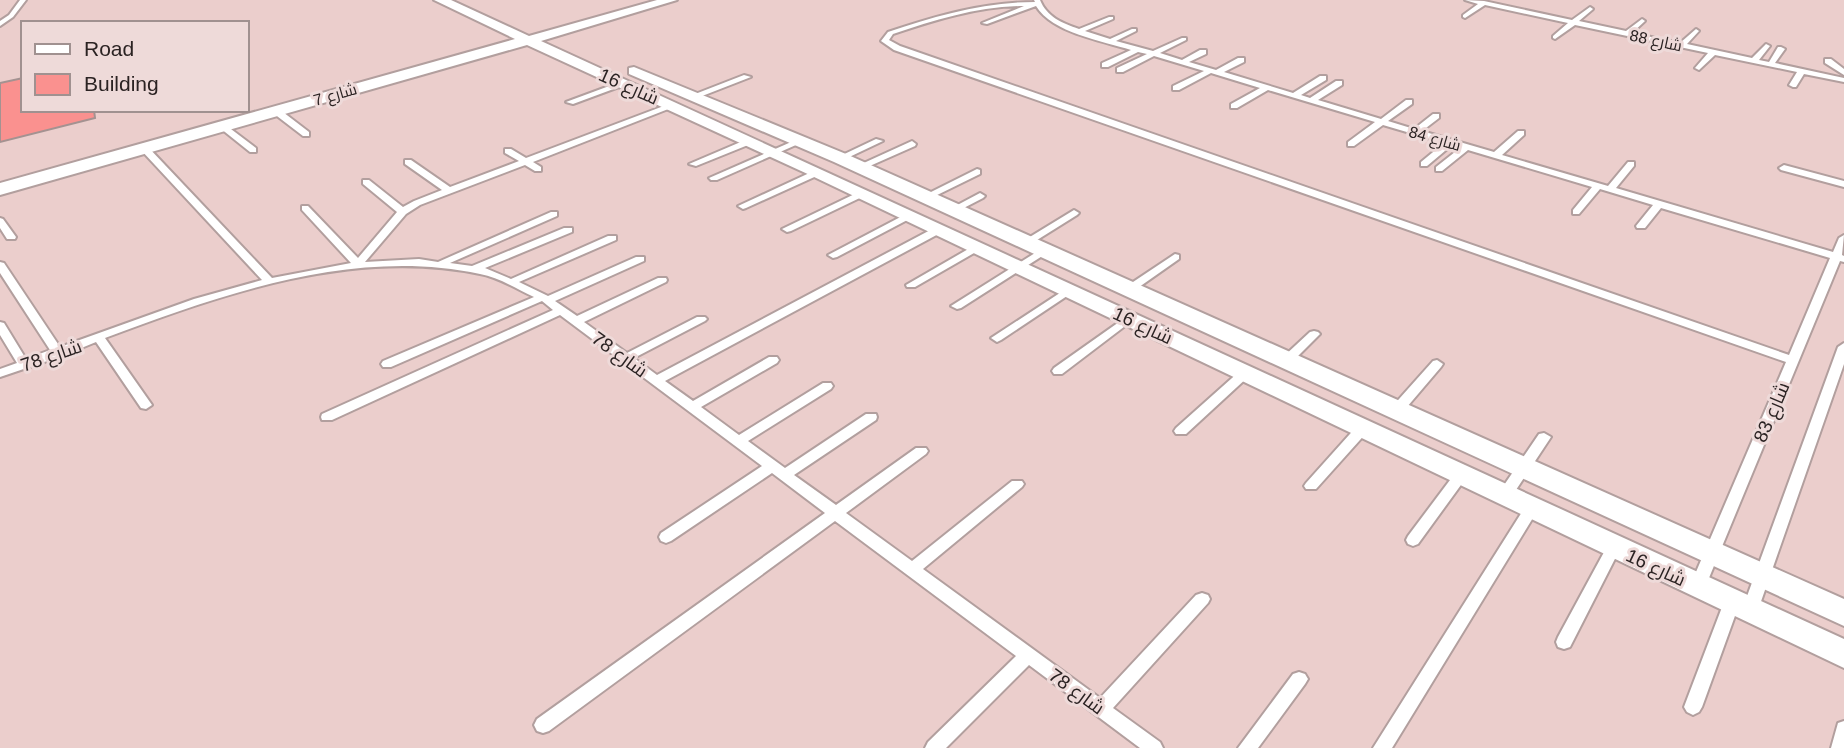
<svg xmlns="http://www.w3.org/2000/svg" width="1844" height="748" viewBox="0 0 1844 748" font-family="Helvetica,Cairo,sans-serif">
	<rect width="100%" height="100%" fill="#eedad9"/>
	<path fill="#ebcecc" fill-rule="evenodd" d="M0,0H1844V748H0ZM23,23H247V110H23Z"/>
	<path fill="#fa918f" stroke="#a49291" stroke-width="2" d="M23,78V110H94L95,118L0,142V83Z"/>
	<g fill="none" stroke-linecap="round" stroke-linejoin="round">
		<g stroke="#b29f9e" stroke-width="4">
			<path id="lane" d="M20,0H26L13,17L0,26V21L9,15Z
				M1034,0H1040C1047,17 1062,23 1079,29L1109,17H1113V19L1085,31L1110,39L1132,29H1136V31L1116,41L1153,51L1182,38H1186V40L1160,53L1182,60L1200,50H1206V54L1189,62L1216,70L1238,58H1244V62L1224,72L1293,93L1320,76H1326V80L1301,95L1310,98L1336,81H1342V85L1318,100L1381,119L1406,100H1412V104L1388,121L1414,129L1433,114H1439V118L1422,131L1494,152L1518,131H1524V135L1502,155L1608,186L1628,162H1634V166L1616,188L1833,252L1839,238L1844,235L1842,255L1844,256V262L1840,261L1704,590L1698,592L1692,590L1690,586L1786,362L894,50L881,41L888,32C936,16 983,2 1035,2ZM1024,6L982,23L987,24L1036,6C1052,33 1103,41 1131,50L1102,63V67H1108L1138,52L1147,54L1117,68V72H1123L1154,56L1204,71L1173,86V90H1179L1211,73L1260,88L1231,104V108H1237L1268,90L1375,122L1348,142V146H1354L1383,125L1444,143L1421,162V166H1427L1452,145L1460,148L1436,167V171H1442L1468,150L1592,187L1573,210V214H1579L1600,189L1653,205L1636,226L1637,228H1645L1661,208L1830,258L1789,355L900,46L889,40L893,34C935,20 979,6 1024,6Z
				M1465,0L1484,1L1572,20L1590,7L1593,9L1592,10L1579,21L1626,31L1642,19L1645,21L1632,33L1680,43L1696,29L1699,31L1687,44L1752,58L1766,44L1770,46L1759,60L1769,62L1778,47H1781L1785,49L1775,63L1844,78V82L1804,74L1796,87H1793L1789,85L1797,72L1715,55L1699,70L1695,68L1708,53L1575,25L1555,39L1553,38V36L1568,23L1485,5L1465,18L1463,17V15L1478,4Z
				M1825,59H1831L1844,69V75L1825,63Z
				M744,75L751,77L697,98L690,96Z
				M620,82L627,84L573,104L566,102Z
				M669,104L676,106L533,162L541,167V171H535L525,165L420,205L406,214L365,262L419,259L438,262L551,212H557V216L450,263L472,266L564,228H572V232L485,268L511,279L608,236H616V240L519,282L548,296L636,257H644V261L555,301L577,316L658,278H666L667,280L666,282L584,322L627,353L697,317H705L707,319L705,321L634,358L657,375L936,227H944V231L665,381L693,401L769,357H777L779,360L777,363L701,407L739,435L823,383H831L833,386L831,389L748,441L785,468L866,414H876L877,417L876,420L794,475L836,505L916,448H926L928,451L926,454L846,513L912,561L1012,481H1022L1024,484L1022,487L923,569L1100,698L1196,595L1202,593L1208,595L1210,599L1208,603L1113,708L1160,742L1163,748H1140L1029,665L946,748H925L928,742L1016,656L835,521L549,731L543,733L537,731L534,725L537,719L825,513L772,473L671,541L666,543L661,541L659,537L661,533L762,466L560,315L332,420H322L321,417L322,414L553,310L542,301L391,367H383L381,364L383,361L534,297C517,289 498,277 480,274C354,247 222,294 105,338L152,405L146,409L141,408L96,342L62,356L0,377V369L17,363L0,335V322L4,323L26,359L50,350L0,273V262L4,263L60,347L194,299L262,280L141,150V146H147L272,278L351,263L302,210V206H308L358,258L397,212L363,184V180H369L403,207L414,201L442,190L405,164V160H411L450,187L519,161L505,153V149H511L526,158Z
				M273,109H279L309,132V136H303L273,113Z
				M223,123L256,148V152H250L220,128L219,126Z
				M750,138L754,141L753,143L696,166L689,164Z
				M798,139L805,141L717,180H711L709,178Z
				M876,139L883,141L843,160L836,158Z
				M912,141L916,144L915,146L863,169L860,170L855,167Z
				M1784,165L1844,181V187L1781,170L1779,168Z
				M818,169L823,172L821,174L746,208L743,209L738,206Z
				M977,169L980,170V174L929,199L926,200L921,197Z
				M863,190L866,191V195L791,231L787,232L782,229Z
				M980,193L985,196L983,198L956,212H950L948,210Z
				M1074,210L1079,213L1077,215L1029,245H1021L1020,243Z
				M910,212L913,213V217L837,257L833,258L828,255Z
				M0,218L3,219L16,237L15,239H7L0,228Z
				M977,244L981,245V249L915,287H907L906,285Z
				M1043,248L1048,251L1047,253L961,308L957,309L951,306Z
				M1175,254L1179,255V259L1132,292H1124L1123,290L1124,288Z
				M1069,287L1073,288L1074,290L1073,292L1001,340L997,342L991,338Z
				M1129,315L1133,316L1135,318L1133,320L1062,374H1054L1052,371L1054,368Z
				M1314,331L1318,332L1320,334L1290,364H1282L1280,361L1282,358L1310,332Z
				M1844,343V364L1758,610L1756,615L1750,616L1744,615L1742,610L1838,347Z
				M1437,360L1443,364L1441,367L1401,414H1391L1390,411L1391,408L1433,361Z
				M1245,369L1251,373L1249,376L1186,434H1176L1174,431L1176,428L1241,370Z
				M1363,424L1370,428L1368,431L1316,489H1306L1304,486L1306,483L1358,425Z
				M1544,433L1551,437L1510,499H1500L1498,495L1500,491L1539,434Z
				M1461,470L1466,472L1468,475L1466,478L1418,544L1413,546L1408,544L1406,540L1408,536L1456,472Z
				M1532,503L1537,504L1539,508L1392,748H1373L1527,504Z
				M1614,541L1619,543L1621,547L1570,647L1564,649L1558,647L1556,642L1558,637L1609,543Z
				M1732,596L1738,598L1740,602L1702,707L1699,712L1693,715L1687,712L1684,707L1724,602L1726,598Z
				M1299,672L1305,674L1308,679L1305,684L1258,748H1238L1293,674Z
				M1844,721V748H1831L1838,723Z"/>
		</g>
		<g stroke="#b29f9e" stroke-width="4">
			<path id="street" d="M434,0H451L529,36L657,0H677L541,41L1844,639V668L812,176L527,45L0,195V183L515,39Z
				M634,67L846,154L1844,599V626L834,162L629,74V68Z"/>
		</g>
		<use href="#lane" fill="#fff" fill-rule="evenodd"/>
		<use href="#street" fill="#fff" fill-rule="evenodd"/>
	</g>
	<g text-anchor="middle" stroke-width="6" stroke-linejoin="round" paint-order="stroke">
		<g font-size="16" fill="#2b2323" stroke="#eedad9">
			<text transform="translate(1656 40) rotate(12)" y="6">شارع 88</text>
			<text transform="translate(335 94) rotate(-16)" y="6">شارع 7</text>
			<text transform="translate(1435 138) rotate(16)" y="6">شارع 84</text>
		</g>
		<g font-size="19" fill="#2b2323" stroke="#eedad9">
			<text transform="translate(629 86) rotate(24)" y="7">شارع 16</text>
			<text transform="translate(1143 325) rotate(25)" y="7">شارع 16</text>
			<text transform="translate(620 354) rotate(36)" y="7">شارع 78</text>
			<text transform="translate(51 355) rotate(-19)" y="7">شارع 78</text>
			<text transform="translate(1771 412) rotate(-67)" y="7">شارع 83</text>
			<text transform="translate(1656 567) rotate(25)" y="7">شارع 16</text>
			<text transform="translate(1077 691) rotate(36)" y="7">شارع 78</text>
		</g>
	</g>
	<rect x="21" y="21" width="228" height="91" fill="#eedad9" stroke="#a09190" stroke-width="2"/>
	<rect x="35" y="44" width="35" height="10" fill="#ffffff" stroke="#a09190" stroke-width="2"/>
	<text x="84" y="56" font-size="21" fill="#2b2323">Road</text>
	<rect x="35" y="74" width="35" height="21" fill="#fa918f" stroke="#a09190" stroke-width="2"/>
	<text x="84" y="91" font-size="21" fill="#2b2323">Building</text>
</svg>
